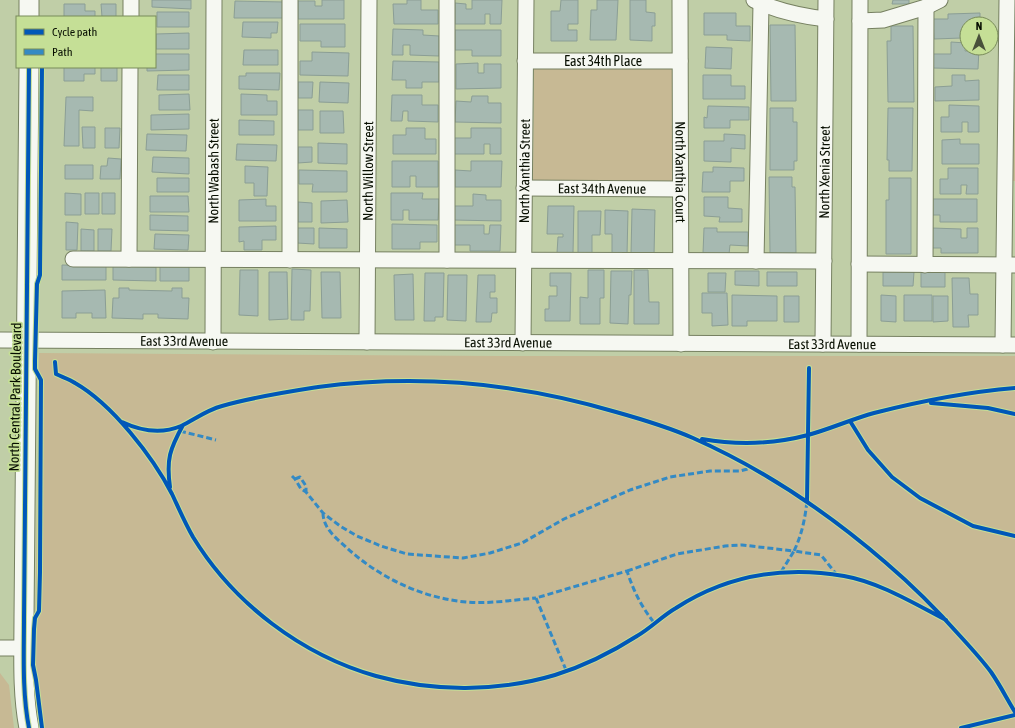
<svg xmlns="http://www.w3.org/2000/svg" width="1015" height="728" viewBox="0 0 1015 728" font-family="'Asap Condensed',sans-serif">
	<rect width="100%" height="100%" fill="#c0cea7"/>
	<path fill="#c7b994" d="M534,69H673L672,181H533Z
		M1014,72H1015V181H1013Z
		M39,353L496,356H1015V728H41L36,698L35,644Z
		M0,673L9,685L14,728H0Z"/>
	<path fill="#a6b9b1" stroke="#8b9e95" d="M152,0H191V9L152,7Z
		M322,0H344V19H298V1H315V6H322Z
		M407,0H421V10H438V24H394L393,4H407Z
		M472,0H502L501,24H490V14H485V24H455V3L466,4V9H472Z
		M561,0H578V24H568V30H577V41H551V11H560Z
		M597,0H618L616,40H590L591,10H597Z
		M630,0H646V12L655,13V26H652V41L630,40Z
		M893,0H909V4H892Z
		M235,1L284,2V18H234Z
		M64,4H85V11H95V17H64Z
		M101,4H116V17H102Z
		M157,12H189V27H157Z
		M704,13H736V26H750V41L727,40V35H704Z
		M980,13V24H967V29H962V38L934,39L933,19H948V14Z
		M243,22H278L277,33H271V38L242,37Z
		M300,24H345V47H321V41H300Z
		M770,25H795L796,101H771Z
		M891,26H913L914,102H888L887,41H891Z
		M393,29L423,30V35L439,36V56L410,55V45H403V55H392Z
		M455,30H501V56H472V50H455Z
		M189,33V49H156V34Z
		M951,42L966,43L965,51H972V48H979L978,69L933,68V54H951Z
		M706,47L732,48L731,69L705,68Z
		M244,50H278V65H243Z
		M312,52L349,53L348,76L300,75V61H312Z
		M155,54H189V70L147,71V67H155Z
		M393,61L439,62V82H422V88H406V80H392Z
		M478,63V73H484V64H501V88L456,89V64Z
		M64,67H95V74H84V81H64Z
		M101,67H117V81H101Z
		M246,73H280L279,90L239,89V76H246Z
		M158,75H189V90H157Z
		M703,75H731V86H745V99H703Z
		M952,75H965V81L979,80V100L935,101V87L952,86Z
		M298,82H313L312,98H298Z
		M320,82L349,83L348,103L319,102Z
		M189,94L190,110H159V95Z
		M241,94L267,95V101H277V115H241Z
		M392,95H422V105H438V122L408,121V111H403L402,121H391Z
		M472,96H488V103H501V123L455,122L456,101L471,102Z
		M66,97H93V111L79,110V146H64Z
		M949,105L979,106V132H968V122H962V132H941V117H949Z
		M708,106L749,107V120H730V128H704V117L707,118Z
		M770,108H793V122H797V161H794V170H770Z
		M888,108H913L912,171H889V160H887Z
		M298,110H313V130H298Z
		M320,111H343L344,133H320Z
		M189,114V129L151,130V115Z
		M239,120L274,121V135H239Z
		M82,127H95V148H83Z
		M105,128H120L119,148H105Z
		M406,128H425V139H436V154H393V135H406Z
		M471,128H501V154H490V144H484V154H454V138H471Z
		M147,134L187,135L186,151L146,150Z
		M724,134L745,135V149L731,148V162L704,161V141H724Z
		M960,139V144H979V164H942V140Z
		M318,143L347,144V164L318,163Z
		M237,144L277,145L276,161L236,160Z
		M298,147H312V162L298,163Z
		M153,157L189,158V174L152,172Z
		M108,158L121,159L120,179H100L101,166H107Z
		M392,161H438V187H416V176H410V187H392Z
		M471,161H502L501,187H455V170L471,171Z
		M65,165H93V179H65Z
		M245,166L268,167L267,196H254V183H245Z
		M713,167L744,168V181H730V192H702L703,172H713Z
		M948,168H978V194H966L967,185H961V194H940V179H948Z
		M299,170L347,171V192H312L313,184H299Z
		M769,177H792V187H795L796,253H770Z
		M157,178H189V192H157Z
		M889,178H911V254H886V200H889Z
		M65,193L81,194V215H65Z
		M85,193H99V214H85Z
		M102,193H115V214H102Z
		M391,193H423L422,199H439L438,220H409V210H403V220H391Z
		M473,194L486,195V200H501V221L454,220V206H473Z
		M150,196H188L189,212H150Z
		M704,197H728V208L742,209V222H719L720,217L704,216Z
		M266,199V206H276V221H239V200Z
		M932,199H977V222H940V215H932Z
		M347,200L348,222L321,223V201Z
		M298,202L312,203V222H298Z
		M548,206H574L573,253H557L558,237H563V234H547Z
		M632,209L655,210L654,255L631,254Z
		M605,210L628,211L627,255H612V234H605Z
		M578,211H601L600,235H592V254H578Z
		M150,215L188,216V231L150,230Z
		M66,222L78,223L77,250H66Z
		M392,224L437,225V242H420V249H392Z
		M454,225H484V234H489L490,225H501L500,251H470V245H454Z
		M276,226V240H262V250H244V241L239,242V227Z
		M297,228H314V244L297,243Z
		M319,228L347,229V248H319Z
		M704,228H717V232H748V246L730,245L729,254L703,253Z
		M932,228L961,229V238H967V228H978V253H941V248H932Z
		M81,229L94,230V251H81Z
		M98,229H112L111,251H98Z
		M155,234L189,235L188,250L154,249Z
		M62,265L106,266V280H62Z
		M113,266L156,267V281L113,280Z
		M160,266H189V281H160Z
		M292,269L311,270L310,311H304V320H291Z
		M240,270H258V316L239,315Z
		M588,270H604V298H600V324H580V297L588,298Z
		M634,270H648L649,302H659V324H634Z
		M611,271H632L631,295H629L628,324L610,323Z
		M735,271H759V286L735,285Z
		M269,272H287L288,319L269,320Z
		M321,272H340L341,318H322Z
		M767,272H797V286H767Z
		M883,272H914L913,286H883Z
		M921,272H945V287H921Z
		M425,273H444L443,317H435V321H424Z
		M550,273H571L570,321H545V309H549V296H557V286H550Z
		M708,273H726L725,292H708Z
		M413,274L414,320H395L394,275Z
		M448,275H467L466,321L447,320Z
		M478,275H495V292H490V298H497V313H492L491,322H476Z
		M952,278H969L970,294H978V315H968L969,327H953Z
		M119,288H129V290L172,291V288H182V298H189L188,319L158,318V314H143V319L112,318L113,298H119Z
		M105,290L106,318H92V313H76V318H62V291Z
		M702,293H727L728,325L712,326V313H702Z
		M732,295L777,296V321H747V326H732Z
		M881,295L896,296V322L881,321Z
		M904,295H932V321H904Z
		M784,296H799V322H784Z
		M933,296H948V321L933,322Z"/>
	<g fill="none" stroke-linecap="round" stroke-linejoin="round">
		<g stroke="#768061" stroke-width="17">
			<g id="minor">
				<path d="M290,0V260"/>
				<path d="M447,0V260"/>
				<path id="s1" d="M680,0L681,344"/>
				<path d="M754,0C777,11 800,16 826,19"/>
				<path d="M131,17V0"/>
				<path d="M860,21L883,20L926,7L940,0"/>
				<path id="s2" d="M525,61H680"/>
				<path id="s3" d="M524,188L680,189"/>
				<path d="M73,259L824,261"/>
				<path d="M129,259L130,67"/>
				<path d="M756,261L761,4"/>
				<path d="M859,264L1015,265"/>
				<path d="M925,265L926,7"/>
				<path id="s4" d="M0,340L1015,345"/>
				<path id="s5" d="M213,342L214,0"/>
				<path id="s6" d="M367,342L369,0"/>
				<path id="s7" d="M523,343L526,0"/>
				<path id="s8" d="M823,344L826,0"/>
				<path d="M859,344L860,0"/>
				<path d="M1003,345L1007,0"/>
				<path d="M0,648H24"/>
			</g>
		</g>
		<g stroke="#768061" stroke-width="21">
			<path id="major" d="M29,17V0
				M29,67L24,618C24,654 22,692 29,728"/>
		</g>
		<use href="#minor" stroke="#f6f8f2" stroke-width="15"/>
		<use href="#major" stroke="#f6f8f2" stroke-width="19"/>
		<path stroke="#348ac4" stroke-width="3" stroke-dasharray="6 3" stroke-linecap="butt" d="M180,431L216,440
			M292,476L295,479L301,489L306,492L323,513L340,526L357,536L381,546L407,554L463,558L490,553L522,543L564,519L630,490L670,477L710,471H740L751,468
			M295,479L300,477L306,486V492
			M323,513C323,528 336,538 346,547C378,577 422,598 466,602C489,604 513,600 536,598
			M627,571L677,554L725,546L742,545L794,551C802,534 805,519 807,501
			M781,572L794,551L821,555L837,575
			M566,670L536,598L627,571C634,592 641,606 655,624"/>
		<g stroke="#c5df96" stroke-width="6">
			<path id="cycleway" d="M29,67L24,618C24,654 22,692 29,728
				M42,67L40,275L37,284L35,361V369L41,380L40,572L39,611L35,618L34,629L33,665L36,680L42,728
				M55,362L56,374C62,377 69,379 75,383C112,404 153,457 172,494C179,509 185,523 193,537C234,604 302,655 376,676C433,692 498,692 555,675C584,666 612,652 637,636C651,628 662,616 676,608C727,575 785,566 844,576C879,582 915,604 946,620
				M931,403L988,408L1015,414
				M850,421L868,450L892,477L920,498L973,526L1015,536
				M122,422C141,431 162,434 181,426C195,419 207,410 222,406C253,397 286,392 318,387C418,374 519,383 616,412C641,419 668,427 693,438C763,469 827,512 885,562C912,585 938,611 961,637C972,649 982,660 991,672C1000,685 1007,699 1015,712
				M702,439C736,445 774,444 808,435C830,429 852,419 874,413C921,401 967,392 1015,388
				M170,487C166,459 170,449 183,425
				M807,501L809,368
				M961,728L1015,715"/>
		</g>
		<use href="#cycleway" stroke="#0057b8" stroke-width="4"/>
	</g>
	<g text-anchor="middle" stroke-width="3.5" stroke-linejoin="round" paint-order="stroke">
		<g font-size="14" fill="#070e00" stroke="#c5df96">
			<text dy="5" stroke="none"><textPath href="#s2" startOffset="78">East 34th Place</textPath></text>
			<text dy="5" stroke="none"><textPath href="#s5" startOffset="171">North Wabash Street</textPath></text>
			<text dy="5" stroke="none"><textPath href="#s6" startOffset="171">North Willow Street</textPath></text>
			<text dy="5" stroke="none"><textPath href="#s7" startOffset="172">North Xanthia Street</textPath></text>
			<text dy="5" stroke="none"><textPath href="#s1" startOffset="172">North Xanthia Court</textPath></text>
			<text dy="5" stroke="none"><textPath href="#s8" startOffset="172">North Xenia Street</textPath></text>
			<text dy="5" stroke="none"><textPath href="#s3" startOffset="78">East 34th Avenue</textPath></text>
			<text dy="5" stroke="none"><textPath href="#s4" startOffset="184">East 33rd Avenue</textPath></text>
			<text dy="5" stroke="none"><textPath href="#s4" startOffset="508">East 33rd Avenue</textPath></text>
			<text dy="5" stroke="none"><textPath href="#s4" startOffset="832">East 33rd Avenue</textPath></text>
			<text transform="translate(15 397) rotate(-89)" y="5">North Central Park Boulevard</text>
		</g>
	</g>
	<rect x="16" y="16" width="140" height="52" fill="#c5df96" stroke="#798b5a"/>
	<rect x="24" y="29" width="20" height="6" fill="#0057b8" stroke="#798b5a"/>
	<text x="52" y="36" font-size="12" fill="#070e00">Cycle path</text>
	<rect x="24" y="49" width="20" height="6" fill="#348ac4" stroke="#798b5a"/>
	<text x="52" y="56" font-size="12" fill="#070e00">Path</text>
	<g transform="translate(979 36)"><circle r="19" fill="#c5df96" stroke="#798b5a"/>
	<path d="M0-3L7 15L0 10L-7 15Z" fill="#48513a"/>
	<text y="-6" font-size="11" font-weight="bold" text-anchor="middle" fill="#070e00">N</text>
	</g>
</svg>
